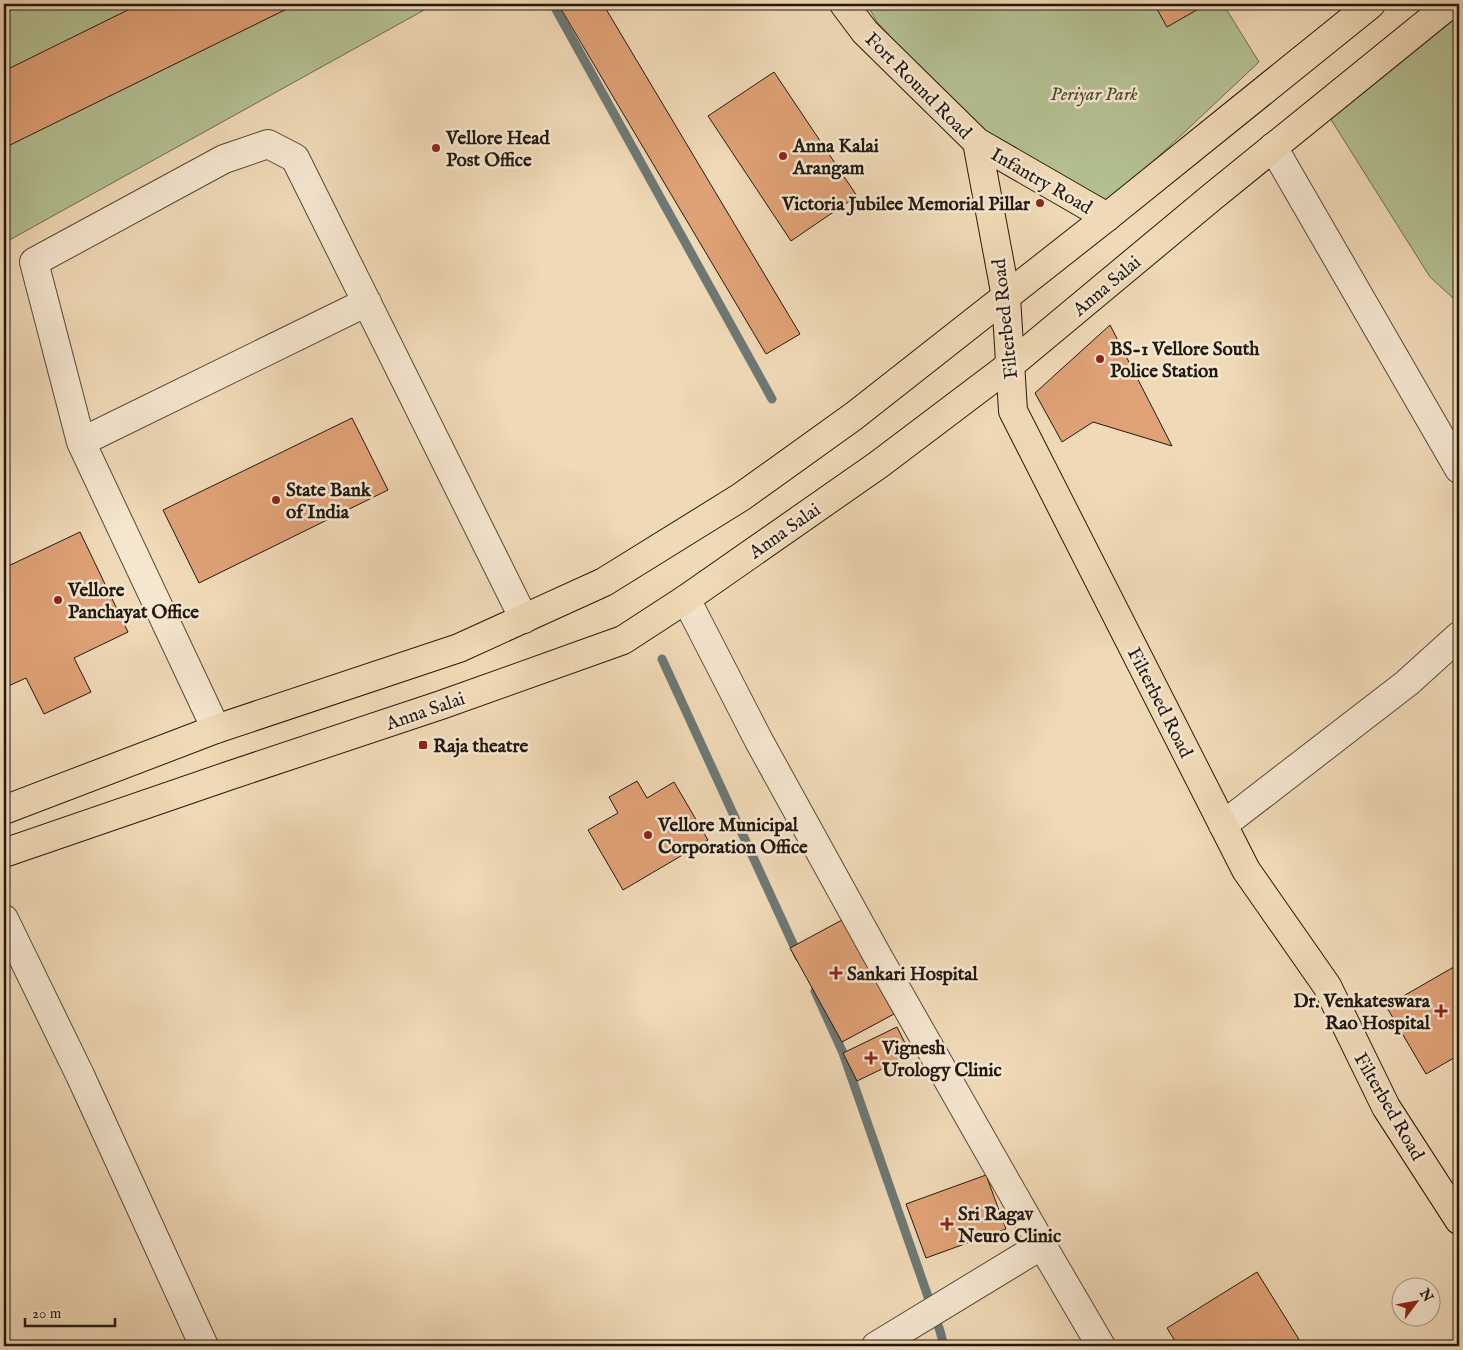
<svg xmlns="http://www.w3.org/2000/svg" width="1463" height="1350" viewBox="0 0 1463 1350" font-family="'IM FELL English',serif">
	<rect width="100%" height="100%" fill="#f0d9b6"/>
	<filter id="stains"><feTurbulence type="fractalNoise" baseFrequency=".004" numOctaves="4"/><feColorMatrix values="0 0 0 0 .2 0 0 0 0 .09 0 0 0 0 .02 0 0 0 .5 -.17"/></filter>
	<radialGradient id="worn" r=".72"><stop offset=".6" stop-color="#630" stop-opacity="0"/><stop offset="1" stop-color="#630" stop-opacity=".3"/></radialGradient>
	<path fill="#b4c092" stroke="#6b6c50" d="M4,4H435L4,243Z
		M867,4H1223L1259,62L1107,205L979,131L877,22Z
		M1459,9V295L1453,298L1430,277L1330,118Z"/>
	<g fill="none" stroke-linecap="round" stroke-linejoin="round">
		<path stroke="#6d7875" stroke-width="9" d="M553,4L772,399
			M662,659L799,957
			M815,991L843,1053L940,1331L944,1346"/>
	</g>
	<path fill="#e0a176" stroke="#22190f" d="M140,4H297L4,148V71Z
		M558,4H603L800,334L766,354Z
		M1154,4H1207L1167,27Z
		M774,72L857,196L791,241L708,116Z
		M1110,325L1172,446L1093,422L1062,442L1035,393Z
		M352,418L388,490L199,583L163,510Z
		M80,532L128,632L74,658L91,692L44,714L26,678L4,688V568Z
		M637,781L647,798L674,782L708,840L623,890L588,830L618,813L609,797Z
		M842,920L894,1014L842,1042L790,948Z
		M1459,964V1055L1426,1074L1386,1006Z
		M897,1027L911,1055L857,1081L843,1053Z
		M986,1175L1006,1229L926,1258L906,1204Z
		M1257,1272L1303,1346H1178L1167,1328Z"/>
	<g fill="none" stroke-linecap="round" stroke-linejoin="round">
		<g stroke="#564939" stroke-width="30">
			<path id="minor" d="M1273,147L1459,469
				M81,442L367,302
				M686,599L759,741L877,955L1042,1245L876,1346
				M216,729L81,442L34,262L224,159L268,144L295,158L524,619
				M1223,825L1407,683L1459,636
				M4,919L80,1075L204,1346
				M1042,1245L1101,1346"/>
		</g>
		<g stroke="#22190f" stroke-width="30">
			<path id="major" d="M844,4L865,32L977,142L1107,217
				M977,142L1006,297L1013,411L1246,870L1327,986L1386,1107L1459,1220"/>
		</g>
		<g stroke="#22190f" stroke-width="30">
			<path id="highway" d="M4,810L216,729L459,648L604,582L741,497L854,416L1107,217L1371,4
				M4,853L228,776L441,705L623,640L686,599L878,465L1009,366L1212,197L1450,4"/>
		</g>
		<use href="#minor" stroke="#f5e6d0" stroke-width="28"/>
		<use href="#major" stroke="#f0d9b6" stroke-width="28"/>
		<use href="#highway" stroke="#f0d9b6" stroke-width="28"/>
	</g>
	<g fill="#8f2418" stroke="#f5e6d0" stroke-width="2">
		<circle cx="436" cy="148" r="5"/>
		<circle cx="783" cy="156" r="5"/>
		<circle cx="1040" cy="203" r="5"/>
		<circle cx="1100" cy="359" r="5"/>
		<circle cx="276" cy="500" r="5"/>
		<circle cx="58" cy="600" r="5"/>
		<rect x="418" y="740" width="10" height="10" rx="2.5"/>
		<circle cx="648" cy="835" r="5"/>
		<path d="M833.5 965.5h5v5h5v5h-5v5h-5v-5h-5v-5h5z"/>
		<path d="M1438.5 1003.5h5v5h5v5h-5v5h-5v-5h-5v-5h5z"/>
		<path d="M868.5 1050.5h5v5h5v5h-5v5h-5v-5h-5v-5h5z"/>
		<path d="M944.5 1216.5h5v5h5v5h-5v5h-5v-5h-5v-5h5z"/>
	</g>
	<g text-anchor="middle" stroke-width="5" stroke-linejoin="round" paint-order="stroke">
		<g font-size="19" fill="#22190f" stroke="#f5e6d0">
			<text transform="translate(919 85) rotate(45)" y="7">Fort Round Road</text>
			<text transform="translate(1042 180) rotate(30)" y="7">Infantry Road</text>
			<text transform="translate(1106 285) rotate(-40)" y="7">Anna Salai</text>
			<text transform="translate(1004 319) rotate(-96)" y="7">Filterbed Road</text>
			<text transform="translate(784 530) rotate(-35)" y="7">Anna Salai</text>
			<text transform="translate(1161 702) rotate(63)" y="7">Filterbed Road</text>
			<text transform="translate(425 710) rotate(-19)" y="7">Anna Salai</text>
			<text transform="translate(1390 1106) rotate(60)" y="7">Filterbed Road</text>
		</g>
		<g font-size="19" font-style="italic" fill="#4e4b36" stroke="#f5e6d0">
			<text x="1094" y="100">Periyar Park</text>
		</g>
		<g font-size="19" font-weight="bold" fill="#22190f" stroke="#f5e6d0" text-anchor="start">
			<text x="446" y="144">Vellore Head<tspan x="446" dy="22">Post Office</tspan></text>
			<text x="793" y="152">Anna Kalai<tspan x="793" dy="22">Arangam</tspan></text>
			<text x="1030" y="210" text-anchor="end">Victoria Jubilee Memorial Pillar</text>
			<text x="1110" y="355">BS-1 Vellore South<tspan x="1110" dy="22">Police Station</tspan></text>
			<text x="286" y="496">State Bank<tspan x="286" dy="22">of India</tspan></text>
			<text x="68" y="596">Vellore<tspan x="68" dy="22">Panchayat Office</tspan></text>
			<text x="433" y="752">Raja theatre</text>
			<text x="658" y="831">Vellore Municipal<tspan x="658" dy="22">Corporation Office</tspan></text>
			<text x="847" y="980">Sankari Hospital</text>
			<text x="1430" y="1007" text-anchor="end">Dr. Venkateswara<tspan x="1430" dy="22">Rao Hospital</tspan></text>
			<text x="882" y="1054">Vignesh<tspan x="882" dy="22">Urology Clinic</tspan></text>
			<text x="958" y="1220">Sri Ragav<tspan x="958" dy="22">Neuro Clinic</tspan></text>
		</g>
	</g>
	<rect width="1463" height="1350" fill="none" stroke="#f0d9b6" stroke-width="20"/>
	<rect x="5" y="5" width="1453" height="1340" fill="none" stroke="#22190f" stroke-width="2.5"/>
	<rect x="10" y="10" width="1443" height="1330" fill="none" stroke="#22190f"/>
	<g transform="translate(1416 1302) rotate(58)"><circle r="24" fill="#f5e6d0" stroke="#a19483"/>
	<path d="M0-4L9 19L0 12L-9 19Z" fill="#8f2418"/>
	<text y="-8" font-size="14" font-weight="bold" text-anchor="middle" fill="#22190f">N</text>
	</g>
	<path d="M25 1318v8h90v-8" fill="none" stroke="#22190f" stroke-width="2.5"/>
	<text x="32" y="1318" font-size="15" fill="#22190f" stroke="#f5e6d0" stroke-width="4" paint-order="stroke">20 m</text>
	<rect width="100%" height="100%" filter="url(#stains)"/>
	<rect width="100%" height="100%" fill="url(#worn)"/>
</svg>
